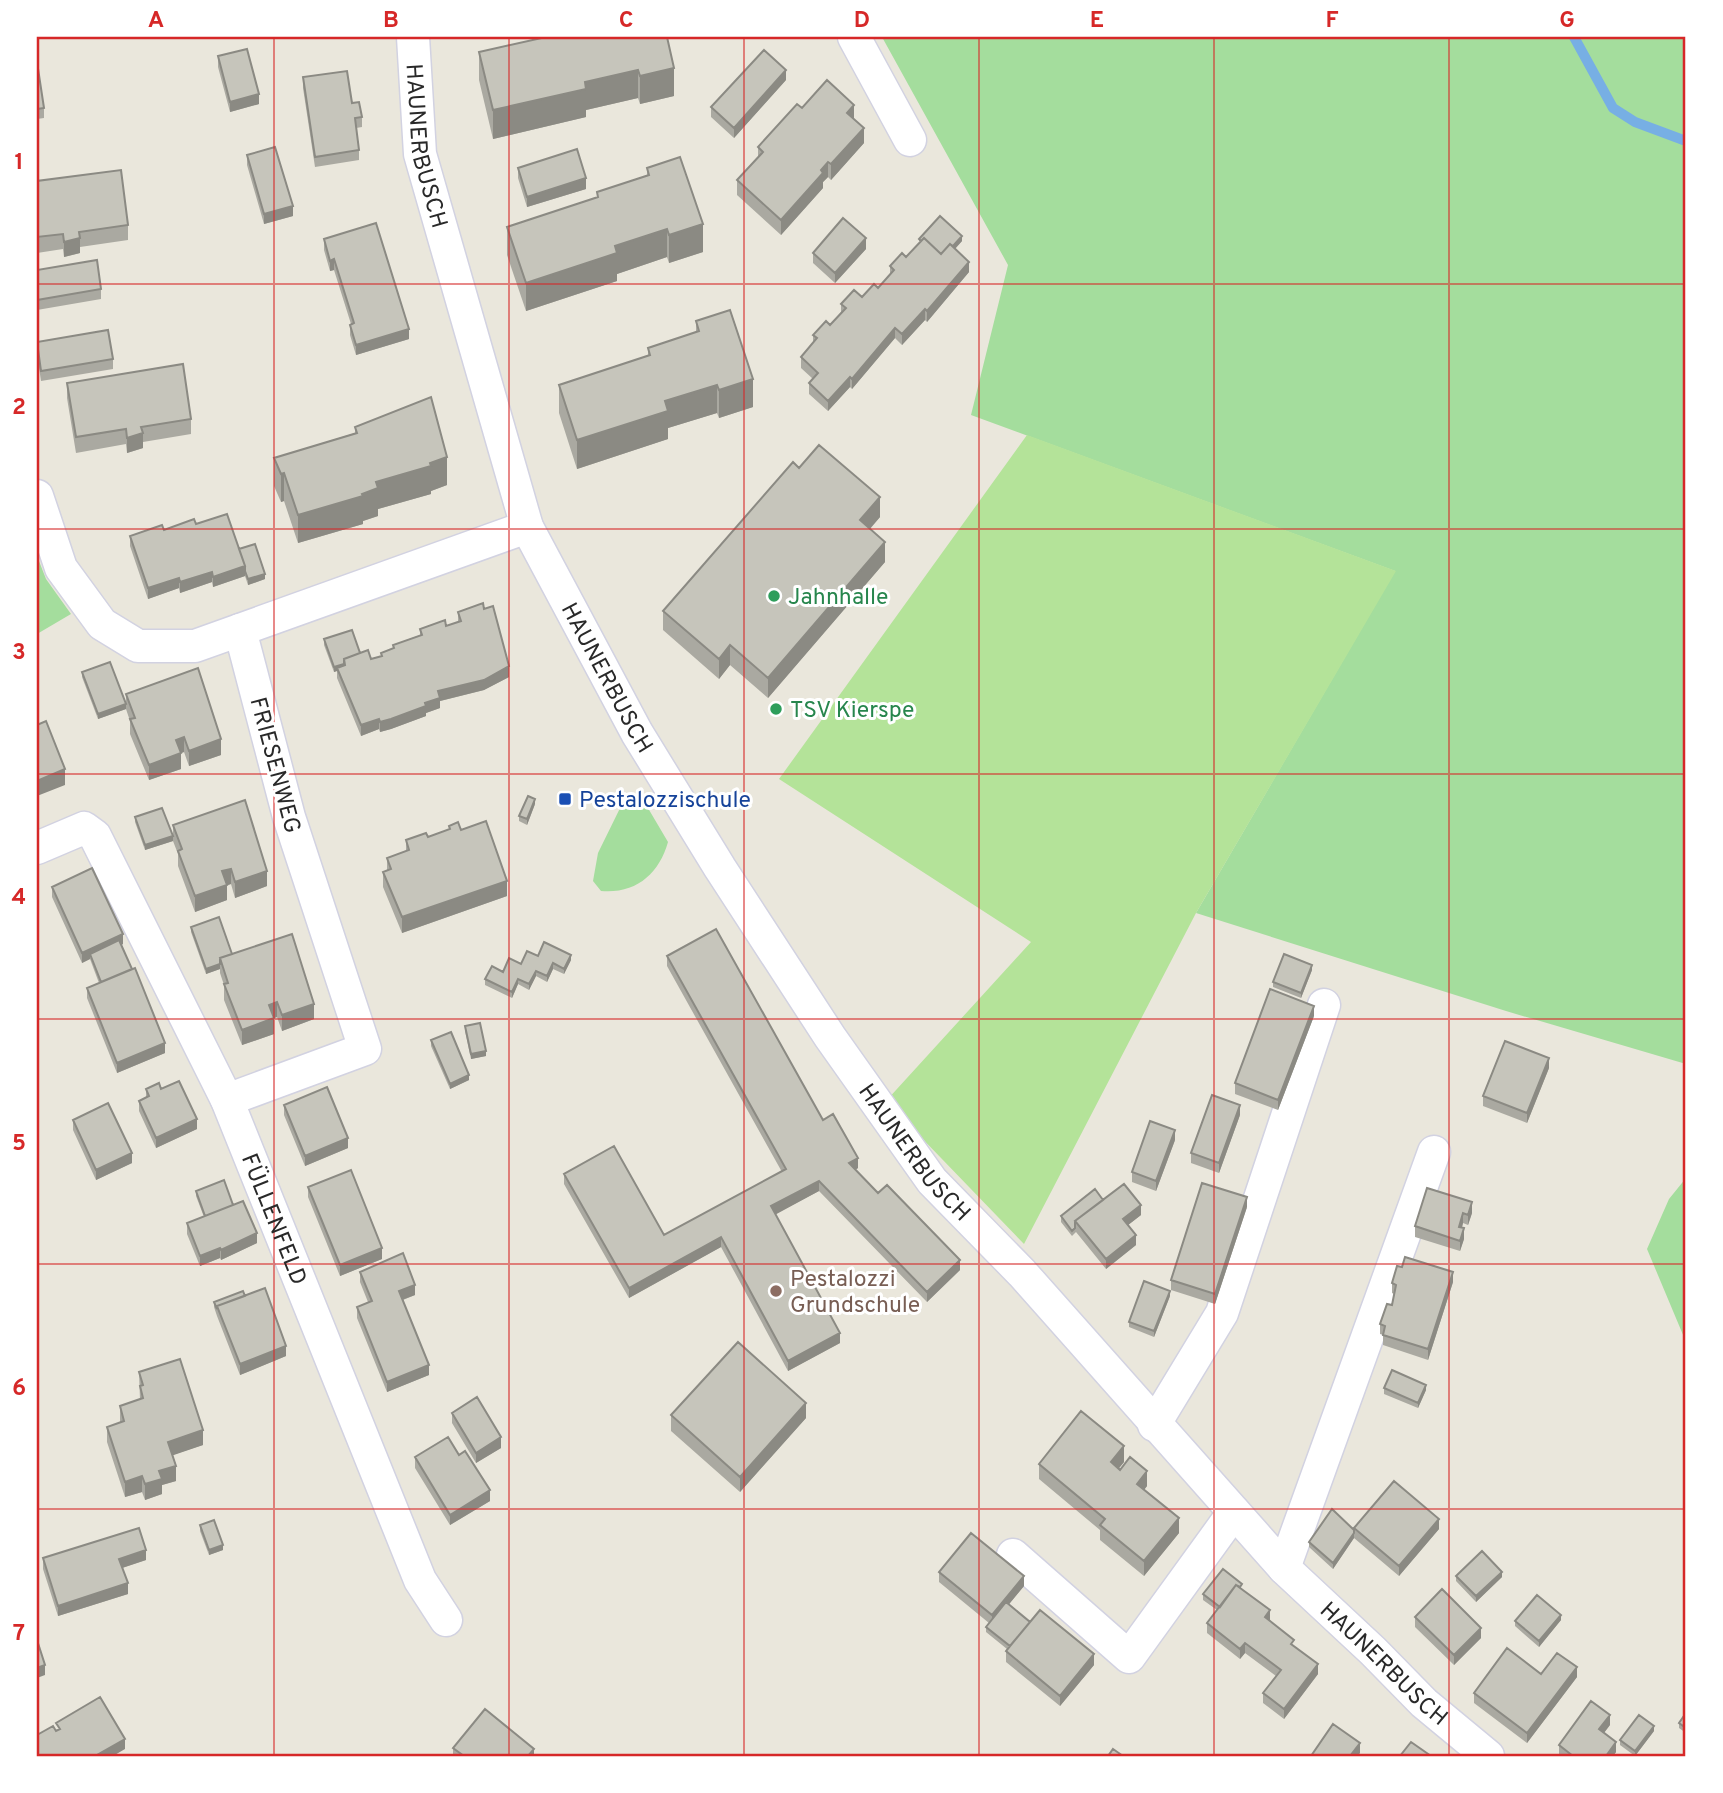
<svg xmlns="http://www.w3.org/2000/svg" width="1723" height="1793" viewBox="0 0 1723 1793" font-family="Overpass,sans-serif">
	<rect width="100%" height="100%" fill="#eae7dc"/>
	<path fill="#a4dd9d" d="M882,37H1686V1064L1506,1011L1196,913L1395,571L971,415L1008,265Z
		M37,556L46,579L71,614L37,634Z
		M634,796L645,803L668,842C659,874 636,894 601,891L593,881L598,853L625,798Z
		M1686,1178V1342L1647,1249L1669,1199Z"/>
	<path fill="#b4e399" d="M1027,435L1396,571L1196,913L1024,1244L886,1101L1031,942L779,779Z"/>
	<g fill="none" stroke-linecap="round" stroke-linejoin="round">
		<path stroke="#77afe4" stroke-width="10" d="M1574,37L1613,108L1635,122L1686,141"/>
		<g stroke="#d2d2e1" stroke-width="35">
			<g id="minor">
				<path id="s1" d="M413,37L420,154L527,527L637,733L720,868L830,1037L932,1181L1022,1273L1284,1568L1373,1651L1424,1703L1488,1756"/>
				<path d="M854,37L910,140"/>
				<path d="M37,496L61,568L102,624L138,646H195L527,527"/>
				<path id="s2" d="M37,848L84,828L95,836L227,1100L420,1580L446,1620"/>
				<path d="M227,1100L365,1049L289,817L240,630"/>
				<path d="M1154,1425L1222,1313L1324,1005"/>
				<path d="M1013,1555L1129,1657L1234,1512"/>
				<path d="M1284,1568L1434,1152"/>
			</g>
		</g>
		<use href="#minor" stroke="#fff" stroke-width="32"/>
	</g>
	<path fill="#aaa9a1" d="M667,37L674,96L640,104L638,98L586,110V117L493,139L479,80V52Z
		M218,56L259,104L230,112L218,67Z
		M37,62L44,108V118L37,119Z
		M303,77L352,103L362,117V127L356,128L359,150V160L315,167L303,88Z
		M786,80L734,138L711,117V107Z
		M802,108L854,119L864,143L831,180L828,177L823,182V188L781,235L737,195V180L758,157V147Z
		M247,155L293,216L264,224L247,165Z
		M518,168L586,189L527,207L518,178Z
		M647,168L703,252L669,263L667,257L617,274V281L526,311L507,255V227L597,197V192L647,176Z
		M37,181L128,225V240L80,247V253L64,257L63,249L37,253Z
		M324,239L409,339L356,355L350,335V325L351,324L334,270L330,271L324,250Z
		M919,239L962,241L955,249L969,272L927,322L925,320L902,345L895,338L852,389L850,387L828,411L809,394V383L813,379L801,368V357L813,343V335L830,325L841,312V304L862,297L878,288L890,275V266L906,257L919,243Z
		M866,249L835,283L813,263V253Z
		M37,270L101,289V299L37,310Z
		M696,321L753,407L719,418L717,413L668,428V439L577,469L559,413V385L648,356V348L696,332Z
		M37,342L113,359V369L41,381L37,354Z
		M67,383L191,419V434L143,442V448L127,453L126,444L76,453L67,398Z
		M355,427L447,485L431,491V494L378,509V516L363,521V524L298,543L284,501L281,502L274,486V458L355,433Z
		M799,468L880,517L870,529L885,562L768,698L730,665L719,679L663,630V611Z
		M196,524L239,549L265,579L248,585L245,576L213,587L212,582L180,593L179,588L148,599L130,546V536Z
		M458,612L509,677L484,690L440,701V708L426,713V716L391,729L380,732L379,729L361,736L337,678V671L334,672L324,645V639L360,653L371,659L381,656V653L393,649V645L420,635V629L446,626L458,622Z
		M82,672L126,709L98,719L82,677Z
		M126,694L221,755L189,766L184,752L181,753V769L149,780L130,734V721L126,709Z
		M535,804L527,825L519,821V816Z
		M135,817L173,841L145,850L135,822Z
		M173,825L267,886L235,898L231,884L227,885V900L195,912L178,866V854L173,841Z
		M449,826L461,830L507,896L402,933L383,887V872L387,870V858L406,851V840L428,837L449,830Z
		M52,887L123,944L121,945L165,1053L117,1073L87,998V988L99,983L90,959L82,963L52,897Z
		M191,927L232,954L314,1019L282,1031L277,1017L274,1018V1034L242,1045L224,1000V985L220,973V969L206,974L191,932Z
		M538,956L571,960L564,974L553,969L547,982L536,976L529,990L518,984L512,998L485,985V979Z
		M667,956L823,1120L858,1168L855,1170L878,1193L960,1270L927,1302L819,1191L775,1214L840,1343L788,1371L721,1247L629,1298L564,1184V1174L664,1235L782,1172L667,966Z
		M1312,970L1301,998L1273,987V982Z
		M1314,1016L1278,1110L1235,1094V1083Z
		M465,1026L486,1056L471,1059L465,1031Z
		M431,1040L469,1080L450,1089L431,1046Z
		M1549,1068L1527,1123L1483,1106V1096Z
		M146,1089H161L197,1129L156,1148L139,1111V1101L146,1097Z
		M284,1105L348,1148L305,1166L284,1115Z
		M1240,1115L1219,1173L1191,1163V1153Z
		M73,1120L132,1163L96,1180L73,1130Z
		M1175,1140L1156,1191L1132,1182V1172Z
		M308,1187L382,1259L340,1276L308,1197Z
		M1427,1188L1472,1213L1468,1225L1463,1223L1462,1228L1464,1239L1460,1251L1415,1237V1226Z
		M196,1191L233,1205L257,1243L221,1260L220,1258L200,1266L187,1234V1223L204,1217L196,1196Z
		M1103,1200L1141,1215L1128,1225L1136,1245L1106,1269L1076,1232L1072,1236L1061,1222V1216Z
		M1247,1207L1215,1304L1171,1290V1280Z
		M360,1272L415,1295L403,1300L429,1375L387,1392L357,1318V1307L368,1302L360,1282Z
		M1453,1282L1428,1360L1383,1345V1335L1380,1334V1324L1392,1305L1394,1294L1392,1293V1283Z
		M245,1296L286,1356L240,1375L217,1316L214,1307V1302Z
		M1170,1296L1154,1337L1129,1327V1322Z
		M139,1372L203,1445L172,1455L176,1481L162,1485V1494L145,1500L142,1492L125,1497L107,1442V1427L120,1423V1406L140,1400Z
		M1384,1388L1426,1390L1418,1408L1384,1394Z
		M452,1413L501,1448L476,1463L452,1423Z
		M671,1415L806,1418L740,1492L671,1431Z
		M459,1455L490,1501L450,1525L415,1468V1457Z
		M1124,1462L1119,1468L1147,1486L1144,1490L1179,1533L1144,1576L1100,1540V1530L1039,1479V1464Z
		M200,1525L223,1550L209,1555L200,1531Z
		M1354,1528L1439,1529L1399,1576L1354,1538L1333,1569L1309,1547V1542L1354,1530Z
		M43,1558L146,1560L122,1568L128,1594L58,1616L43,1569Z
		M939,1572L1024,1586L1009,1604L1030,1622L1094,1665L1060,1706L1006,1662V1651L1007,1649L986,1632V1627L989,1623L939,1582Z
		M1456,1576L1502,1577L1476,1602L1456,1581Z
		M1242,1589L1270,1620L1269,1621L1294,1646L1318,1674L1284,1719L1263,1703V1693L1276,1676L1245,1653L1240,1659L1207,1633V1623L1217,1610L1203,1600V1594Z
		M1415,1617L1481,1638L1454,1665L1415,1627Z
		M1561,1620L1539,1647L1515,1626V1621Z
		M1541,1674L1577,1677L1527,1743L1474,1703V1693Z
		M1686,1713V1733L1679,1728V1723Z
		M1610,1725L1604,1733L1616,1752L1613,1756H1559V1745Z
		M1654,1731L1635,1756L1620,1745V1740Z
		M453,1748L534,1756H453Z"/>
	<path fill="#8b8a83" d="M674,68V96L640,104V76Z
		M638,70V98L586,110V117L493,139V110L585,82Z
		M786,70V80L734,138V128Z
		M259,94V104L230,112V102Z
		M854,105V120L847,113Z
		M864,128V143L831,180V164Z
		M828,162V177L823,182V188L781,235V220Z
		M586,178V189L527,207V197Z
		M293,206V216L264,224V214Z
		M703,224V252L669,263V235Z
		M667,229V257L617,274V281L526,311V283L615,246Z
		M962,236V241L941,264V259Z
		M80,238V253L64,257V242Z
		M866,238V249L835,283V273Z
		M334,259V270L330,271V261Z
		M969,262V272L927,322V311Z
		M925,309V320L902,345V334Z
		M895,328V338L852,389V379Z
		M409,329V339L356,355V345Z
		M850,377V387L828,411V401Z
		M753,379V407L719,418V390Z
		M717,385V413L668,428V439L577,469V440L665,401Z
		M143,433V448L127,453V438Z
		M447,457V485L431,491V494L378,509V516L363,521V524L298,543V515L362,494L376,482Z
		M284,473V501L281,502V474Z
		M880,497V517L860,540V520Z
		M885,542V562L768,698V678Z
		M245,566V576L213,587V577Z
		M212,572V582L180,593V582Z
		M265,574V579L248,585V579Z
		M179,578V588L148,599V588Z
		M730,645V665L719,679V659Z
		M344,664V669L337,668V671L334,672V667Z
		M509,666V677L484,690L440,701V708L426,713V716L391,729L380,732V722L425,703L438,691Z
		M126,704V709L98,719V714Z
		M379,719V729L361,736V725Z
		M184,737V752L176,755V740Z
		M221,739V755L189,766V751Z
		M181,753V769L149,780V765Z
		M65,769V785L37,796V781Z
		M535,799V804L527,825V819Z
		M173,836V841L145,850V845Z
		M231,869V884L222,887V871Z
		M267,871V886L235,898V882Z
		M507,881V896L402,933V917Z
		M227,885V900L195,912V896Z
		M123,934V944L92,959L90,954V959L82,963V953Z
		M571,955V960L564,974V969Z
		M553,963V969L547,982V976Z
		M220,964V969L206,974V969Z
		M1312,965V970L1301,998V993Z
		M536,971V976L529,990V984Z
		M518,979V984L512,998V992Z
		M277,1002V1017L269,1020V1005Z
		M314,1004V1019L282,1031V1015Z
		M1314,1006V1016L1278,1110V1100Z
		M274,1018V1034L242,1045V1030Z
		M165,1043V1053L117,1073V1063Z
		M486,1051V1056L471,1059V1054Z
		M1549,1058V1068L1527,1123V1113Z
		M469,1075V1080L450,1089V1084Z
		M1240,1105V1115L1219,1173V1163Z
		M197,1119V1129L156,1148V1138Z
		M1175,1130V1140L1156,1191V1181Z
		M348,1138V1148L305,1166V1156Z
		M132,1153V1163L96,1180V1170Z
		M858,1158V1168L849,1174V1163Z
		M819,1181V1191L771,1217V1206Z
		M1247,1197V1207L1215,1304V1294Z
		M1472,1202V1213L1468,1225V1215Z
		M1141,1205V1215L1123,1229V1219Z
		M1463,1213V1223L1459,1237V1227Z
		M1464,1228V1239L1460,1251V1241Z
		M257,1233V1243L221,1260V1250Z
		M1136,1235V1245L1106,1269V1259Z
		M721,1237V1247L629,1298V1288Z
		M220,1248V1258L200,1266V1256Z
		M382,1248V1259L340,1276V1265Z
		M960,1260V1270L927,1302V1292Z
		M1453,1272V1282L1428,1360V1349Z
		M415,1285V1295L399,1301V1291Z
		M1170,1291V1296L1154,1337V1331Z
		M840,1333V1343L788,1371V1361Z
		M286,1346V1356L240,1375V1364Z
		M429,1365V1375L387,1392V1382Z
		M1426,1385V1390L1418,1408V1403Z
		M806,1403V1418L740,1492V1477Z
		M203,1430V1445L168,1457V1442Z
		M501,1437V1448L476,1463V1453Z
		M1124,1446V1462L1111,1478V1462Z
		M176,1466V1481L162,1485V1494L145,1500V1484L159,1471Z
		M1147,1471V1486L1137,1499V1484Z
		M142,1476V1492L125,1497V1482Z
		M490,1490V1501L450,1525V1515Z
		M1179,1518V1533L1144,1576V1561Z
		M1439,1519V1529L1399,1576V1566Z
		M1354,1533V1538L1333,1569V1563Z
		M223,1545V1550L209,1555V1550Z
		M146,1550V1560L119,1569V1559Z
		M1502,1572V1577L1476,1602V1596Z
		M1024,1576V1586L992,1625V1615Z
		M128,1583V1594L58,1616V1606Z
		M1270,1610V1620L1265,1628V1617Z
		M1561,1615V1620L1539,1647V1641Z
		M1481,1628V1638L1454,1665V1655Z
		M1245,1643V1653L1240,1659V1649Z
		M1094,1654V1665L1060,1706V1696Z
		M1318,1664V1674L1284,1719V1709Z
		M45,1665V1675L37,1678V1668Z
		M1577,1667V1677L1527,1743V1733Z
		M1610,1715V1725L1599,1739V1729Z
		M1654,1726V1731L1635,1756V1751Z
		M125,1739V1749L113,1756H95Z
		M1616,1742V1752L1613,1756H1606Z
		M1360,1743V1753L1358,1756H1350Z
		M534,1749V1756H528Z"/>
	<path fill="#c6c5bb" stroke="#8b8a83" stroke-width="2" d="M546,37H667L674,68L640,76L638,70L585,82L586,89L493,110L479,52Z
		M247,49L259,94L230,102L218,56Z
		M764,50L786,70L734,128L711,107Z
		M37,62L44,108L37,109Z
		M347,71L352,103L359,102L362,117L355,118L359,150L315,157L303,77Z
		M827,80L854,105L847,113L864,128L831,164L828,162L821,170L823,173L781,220L737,180L763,152L758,147L797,104L802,108Z
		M275,147L293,206L264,214L247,155Z
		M577,149L586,178L527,197L518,168Z
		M680,157L703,224L669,235L667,229L615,246L617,253L526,283L507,227L598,197L597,192L649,175L647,168Z
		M121,170L128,225L79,232L80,238L64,242L63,234L37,237V181Z
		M940,216L962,236L953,246L950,244L941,254L924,238L921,241L919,239Z
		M843,218L866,238L835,273L813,253Z
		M376,223L409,329L356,345L350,325L354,323L334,259L330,261L324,239Z
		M924,238L941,254L950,244L969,262L927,311L925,309L902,334L895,328L852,379L850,377L828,401L809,383L818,373L801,357L817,338L813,335L826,321L830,325L846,308L841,304L854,290L862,297L874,284L878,288L894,270L890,266L902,253L906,257Z
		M97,260L101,289L37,300V270Z
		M730,310L753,379L719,390L717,385L665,401L668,411L577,440L559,385L650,355L648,348L699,331L696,321Z
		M108,330L113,359L41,371L37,342Z
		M183,364L191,419L141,427L143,433L127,438L126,429L76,437L67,383Z
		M431,397L447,457L430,463L431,466L376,482L378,488L362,494L363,496L298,515L284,473L281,474L274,458L357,433L355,427Z
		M819,445L880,497L860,520L885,542L768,678L730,645L719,659L663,611L793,462L799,468Z
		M227,514L245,566L213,577L212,572L180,582L179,578L148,588L130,536L162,525L164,530L194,519L196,524Z
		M255,544L265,574L248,579L245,571V566L239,549Z
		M483,603L484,609L493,606L509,666L484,680L438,691L440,698L425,703L426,706L391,719L380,722L379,719L361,725L337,668L345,665L344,659L368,650L371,659L382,656L381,653L394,648L393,645L422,635L420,629L445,620L446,626L461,621L458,612Z
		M352,630L360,653L344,659V664L334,667L324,639Z
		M110,662L126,704L98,714L82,672Z
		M198,668L221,739L189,751L184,737L176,740L181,753L149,765L130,719L135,718L126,694Z
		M46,721L65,769L37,781V725Z
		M528,796L535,799L527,819L519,816Z
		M245,800L267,871L235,882L231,869L222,871L227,885L195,896L178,851L182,849L173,825Z
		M162,808L173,836L145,845L135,817Z
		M486,821L507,881L402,917L383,872L391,869L387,858L409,850L406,840L426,833L428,837L450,829L449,826L458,822L461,830Z
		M92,868L123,934L82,953L52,887Z
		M219,917L232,954L220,958V964L206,969L191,927Z
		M716,929L823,1120L833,1114L858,1158L849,1163L878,1193L887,1185L960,1260L927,1292L819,1181L771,1206L840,1333L788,1361L721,1237L629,1288L564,1174L614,1146L664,1235L786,1169L667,956Z
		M292,934L314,1004L282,1015L277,1002L269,1005L274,1018L242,1030L224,984L228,983L220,958Z
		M119,940L132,969L101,982L90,954Z
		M544,942L571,955L564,969L553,963L547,976L536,971L529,984L518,979L512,992L485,979L492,966L503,972L509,958L521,964L527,951L538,956Z
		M1284,954L1312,965L1301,993L1273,982Z
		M135,968L165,1043L117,1063L87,988Z
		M1270,989L1314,1006L1278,1100L1235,1083Z
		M480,1023L486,1051L471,1054L465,1026Z
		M451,1032L469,1075L450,1084L431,1040Z
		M1505,1041L1549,1058L1527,1113L1483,1096Z
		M179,1081L197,1119L156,1138L139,1101L149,1096L146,1089L159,1083L161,1089Z
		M327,1087L348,1138L305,1156L284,1105Z
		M1212,1095L1240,1105L1219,1163L1191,1153Z
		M108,1103L132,1153L96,1170L73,1120Z
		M1150,1121L1175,1130L1156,1181L1132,1172Z
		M351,1170L382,1248L340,1265L308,1187Z
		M224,1180L233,1205L205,1216L196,1191Z
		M1202,1183L1247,1197L1215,1294L1171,1280Z
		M1124,1184L1141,1205L1123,1219L1136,1235L1106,1259L1075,1221Z
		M1427,1188L1472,1202L1468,1215L1463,1213L1459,1227L1464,1228L1460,1241L1415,1226Z
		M1095,1189L1103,1200L1075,1221V1228L1072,1231L1061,1216Z
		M243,1201L257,1233L221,1250L220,1248L200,1256L187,1223Z
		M403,1253L415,1285L399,1291L429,1365L387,1382L357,1307L372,1301L360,1272Z
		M1405,1257L1453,1272L1428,1349L1383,1335L1385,1326L1380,1324L1387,1304L1392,1305L1396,1285L1392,1283L1397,1266L1402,1267Z
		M1144,1281L1170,1291L1154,1331L1129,1322Z
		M265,1288L286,1346L240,1364L217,1306Z
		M243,1291L245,1296L217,1306V1309L214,1302Z
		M738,1342L806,1403L740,1477L671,1415Z
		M180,1359L203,1430L168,1442L176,1466L159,1471L162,1479L145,1484L142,1476L125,1482L107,1427L124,1421L120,1406L143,1398L140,1386L143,1385L139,1372Z
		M1392,1370L1426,1385L1418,1403L1384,1388Z
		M477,1397L501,1437L476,1453L452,1413Z
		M1081,1411L1124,1446L1111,1462L1120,1470L1130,1457L1147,1471L1137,1484L1179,1518L1144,1561L1100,1525L1105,1519L1039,1464Z
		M448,1437L459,1455L465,1451L490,1490L450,1515L415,1457Z
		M1394,1481L1439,1519L1399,1566L1354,1528Z
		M1332,1509L1354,1530V1533L1333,1563L1309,1542Z
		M214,1520L223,1545L209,1550L200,1525Z
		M139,1528L146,1550L119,1559L128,1583L58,1606L43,1558Z
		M971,1533L1024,1576L992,1615L939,1572Z
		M1482,1551L1502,1572L1476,1596L1456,1576Z
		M1223,1569L1242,1584L1240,1587L1236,1585L1220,1607L1203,1594Z
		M1236,1585L1270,1610L1265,1617L1294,1640L1291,1644L1318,1664L1284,1709L1263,1693L1281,1670L1245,1643L1240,1649L1207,1623Z
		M1442,1589L1481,1628L1454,1655L1415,1617Z
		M1537,1595L1561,1615L1539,1641L1515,1621Z
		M1006,1602L1030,1622L1010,1646L986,1627Z
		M1040,1610L1094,1654L1060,1696L1006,1651Z
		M37,1640L45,1665L37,1668Z
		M1507,1648L1541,1674L1557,1653L1577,1667L1527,1733L1474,1693Z
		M100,1697L125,1739L95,1756H37V1735L53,1726L56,1731L60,1729L56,1723Z
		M1591,1701L1610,1715L1599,1729L1616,1742L1606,1756H1573L1559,1745Z
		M485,1709L534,1749L528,1756H464L453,1748Z
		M1686,1713V1728L1679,1723Z
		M1639,1715L1654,1726L1635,1751L1620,1740Z
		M1333,1724L1360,1743L1350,1756H1311Z
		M1411,1742L1431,1756H1400Z
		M1113,1749L1123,1756H1108Z"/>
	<path fill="none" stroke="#d62828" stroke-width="2" stroke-opacity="0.55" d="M274,37V1756M509,37V1756M744,37V1756M979,37V1756M1214,37V1756M1449,37V1756M37,284H1686M37,529H1686M37,774H1686M37,1019H1686M37,1264H1686M37,1509H1686"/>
	<g fill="#2e9e5b" stroke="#fff" stroke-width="2.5">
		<circle cx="774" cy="596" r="7"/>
		<circle cx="776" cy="709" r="7"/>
	</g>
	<rect fill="#1a4fb4" stroke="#fff" stroke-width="2.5" x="558" y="792" width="14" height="14" rx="3.5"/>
	<circle fill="#8d6e63" stroke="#fff" stroke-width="2.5" cx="776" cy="1291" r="7"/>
	<g text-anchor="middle" stroke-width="6" stroke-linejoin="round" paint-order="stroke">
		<g font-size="23" fill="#292929" stroke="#fff">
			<text dy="8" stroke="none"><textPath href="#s1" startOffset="110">HAUNERBUSCH</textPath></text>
			<text dy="8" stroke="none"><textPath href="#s1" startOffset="676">HAUNERBUSCH</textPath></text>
			<text transform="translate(276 765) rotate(75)" y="8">FRIESENWEG</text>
			<text dy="8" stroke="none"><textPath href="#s1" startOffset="1242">HAUNERBUSCH</textPath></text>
			<text dy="8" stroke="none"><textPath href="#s2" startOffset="488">FÜLLENFELD</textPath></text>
			<text dy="8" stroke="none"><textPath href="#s1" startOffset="1937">HAUNERBUSCH</textPath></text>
		</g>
		<g font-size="23" fill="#27864d" stroke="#fff" text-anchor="start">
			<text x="788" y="604">Jahnhalle</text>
			<text x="790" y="717">TSV Kierspe</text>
		</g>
		<g font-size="23" fill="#164399" stroke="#fff" text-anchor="start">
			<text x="579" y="807">Pestalozzischule</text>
		</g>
		<g font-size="23" fill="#785e54" stroke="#fff" text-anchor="start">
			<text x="790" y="1286">Pestalozzi<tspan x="790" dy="26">Grundschule</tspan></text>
		</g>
	</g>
	<rect width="1723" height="1793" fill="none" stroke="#ffffff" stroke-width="77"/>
	<rect x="38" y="38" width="1646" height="1717" fill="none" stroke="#d62828" stroke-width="2.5"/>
	<g font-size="23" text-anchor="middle" font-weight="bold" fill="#d62828">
		<text x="156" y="27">A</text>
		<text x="391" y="27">B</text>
		<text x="626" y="27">C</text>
		<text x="862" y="27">D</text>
		<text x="1097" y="27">E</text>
		<text x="1332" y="27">F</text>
		<text x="1567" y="27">G</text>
		<text x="19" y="169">1</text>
		<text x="19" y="414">2</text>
		<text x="19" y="659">3</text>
		<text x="19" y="904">4</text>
		<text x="19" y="1150">5</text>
		<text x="19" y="1395">6</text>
		<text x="19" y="1640">7</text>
	</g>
</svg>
